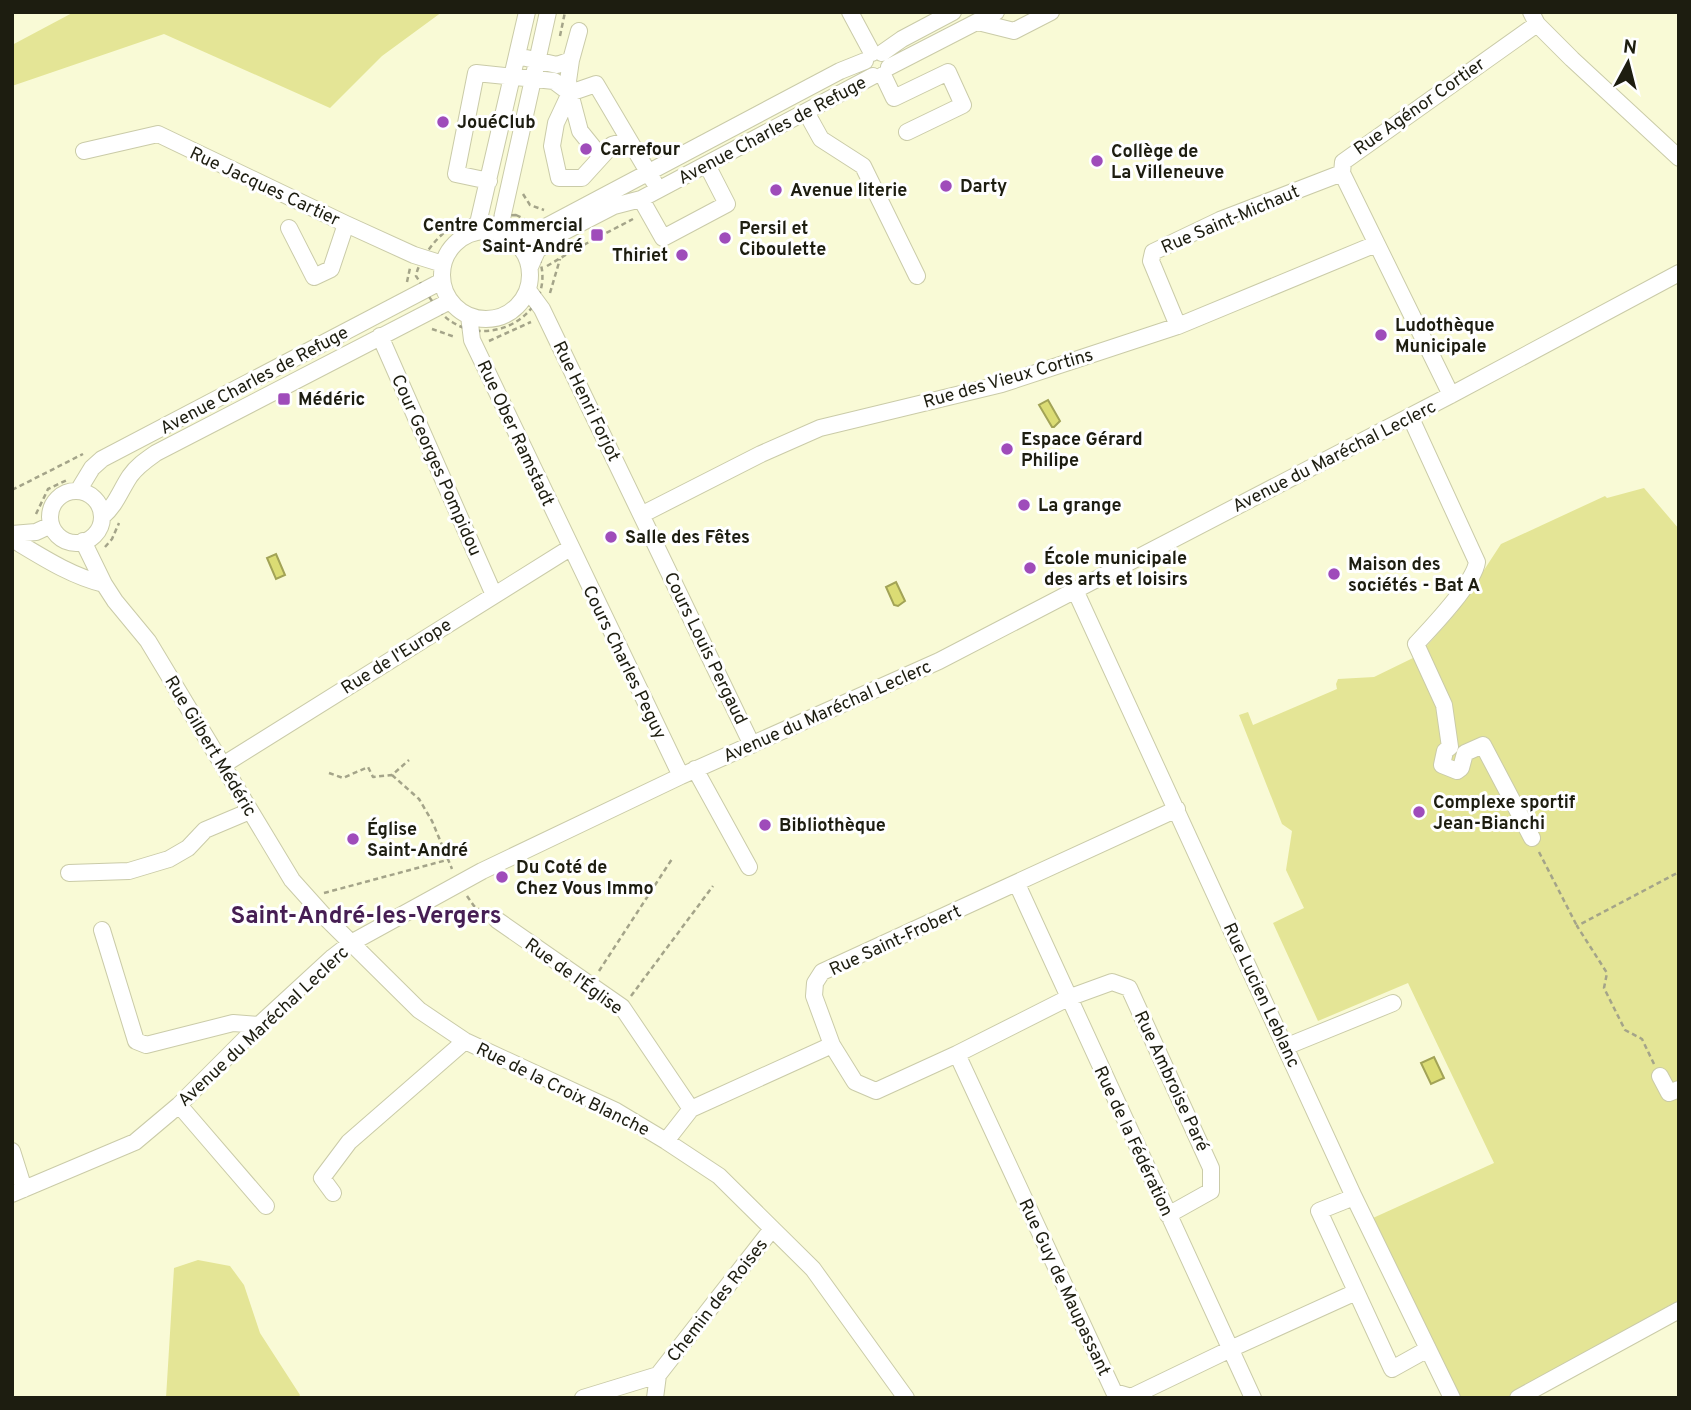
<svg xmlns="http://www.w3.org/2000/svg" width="1691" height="1410" viewBox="0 0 1691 1410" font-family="Overpass,sans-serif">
	<rect width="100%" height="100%" fill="#f9fad6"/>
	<path fill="#e4e596" d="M74,12H442L382,56L330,108L164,34L12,86V45Z
		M1644,488L1679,529V1300L1505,1398H1461L1373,1218L1494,1163L1408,983L1318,1021L1273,923L1304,908L1286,870L1292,831L1282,824L1239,715L1248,712L1253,725L1337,689L1336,684L1338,679L1374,677L1413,658L1425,648L1456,613L1501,544L1605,496L1607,498Z
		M198,1260L230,1266L244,1285L260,1333L300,1395L298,1398H166L174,1268Z"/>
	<path fill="#dbdc74" stroke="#a2a356" stroke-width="2" d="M1048,400L1060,421L1054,427H1052L1039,405Z
		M276,554L285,575L276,579L267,558Z
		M896,582L905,601L898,606L894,605L886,587Z
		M1434,1057L1444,1078L1431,1084L1421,1063Z"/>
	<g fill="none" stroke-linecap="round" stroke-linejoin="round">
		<g stroke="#cacba8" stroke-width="18">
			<path id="minor" d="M850,12L872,53
				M1531,12L1537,24L1572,59L1679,158
				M978,22L1014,31L1051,12
				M579,31L571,60L568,81L570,93L556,123L552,146L559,178H582L612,145L629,140
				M882,53L902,39L953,12
				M526,58L557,65L571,60
				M889,67L996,12
				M883,75L894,98L948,72L963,105L907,132
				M806,112L821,139L863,166L917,276
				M84,151L158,134L346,224L414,255L443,264
				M601,157L580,131L570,93L596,84L654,182
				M489,181L456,174L476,73L554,81L570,93
				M641,199L663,238L727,204L707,165
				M289,228L314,277L331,269L346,224
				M442 275a44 44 0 1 1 88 0a44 44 0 1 1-88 0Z
				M476,232L527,12
				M499,232L548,12
				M517,242L840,71L865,61
				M530,267L537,251L552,238L614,206L641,199L873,76
				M528,290L542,309L752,745
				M469,316L472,340L681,776
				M1178,326L1151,261L1153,252L1220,220L1342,173
				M380,336L494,595
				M1451,395L1342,173L1343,162L1537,24
				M1410,416L1477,562C1474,583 1432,627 1416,644L1444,705L1450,747L1445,751L1442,765L1457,771L1461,768L1465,753L1483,745L1532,838
				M78,491L92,468L102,459L442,281
				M50 517a26 26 0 1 1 52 0a26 26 0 1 1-52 0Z
				M643,514L761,454L820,428L1002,384L1075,360L1178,326L1376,244
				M102,517C116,505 120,491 130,476C137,466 146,460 156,453L450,301
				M12,534L36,532L51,525
				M12,539C42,557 71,576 104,584
				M83,541L104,584L115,601L148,641L292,880L327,919L419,1010L465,1041L616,1111L666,1141L719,1176L813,1269L906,1398
				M1075,590L1354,1197L1452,1398
				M223,765L570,548
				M695,769L749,867
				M69,873L129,871L169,859L188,848L205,830L250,811
				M1017,884L1253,1398
				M497,920L622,1007L691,1109
				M102,930L136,1041L146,1045L233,1023L259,1025
				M1285,1047L1393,1003
				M957,1054L1114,1392L1131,1397L1237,1346L1356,1292
				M1660,1076L1669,1093L1679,1089
				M179,1105L266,1206
				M666,1141L691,1109L832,1045
				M12,1151L24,1189
				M333,1193L322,1178L349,1142L465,1041
				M12,1194L135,1142L179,1105L259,1025L333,957L351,943L482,871L681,776L939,661L1451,395L1679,273
				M1354,1197L1319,1211L1392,1369L1428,1349
				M1168,1215L1211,1191V1168L1129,988L1112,982L1068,998L957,1054L876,1091L855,1082L832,1045L814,996L815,983L822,972L1177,809
				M583,1398L658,1375L772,1229
				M655,1398L658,1375
				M1518,1398L1679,1310"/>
		</g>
		<path stroke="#a4a489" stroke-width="2.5" stroke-dasharray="5 3.5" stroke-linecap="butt" d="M560,36L565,12
			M523,194L530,205L544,210
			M516,215L524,219C531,235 539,252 542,270C548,317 491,347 452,322C437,313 426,291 416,276C419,257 443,228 461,222C478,216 498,216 516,215Z
			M547,266L574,250L633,219
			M407,282L410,268
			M550,293L560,259
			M432,329L455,337
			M489,341L531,322
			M12,490L83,454
			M36,514L48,489L67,480
			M105,547L112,539L119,523
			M329,773L343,778L368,767L373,777L392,775L409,760
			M392,775L419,799L432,821L452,869
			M1539,852L1577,926
			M324,893L447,860
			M467,896L474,906L485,913
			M599,971L672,859
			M631,996L713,886
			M1654,1064L1642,1039L1625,1030L1604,988L1607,973L1577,926L1679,872"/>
		<use href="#minor" stroke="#fff" stroke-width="16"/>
	</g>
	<g fill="#9f4cba" stroke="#fff" stroke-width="2.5">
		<circle cx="443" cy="122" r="7"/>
		<circle cx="586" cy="149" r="7"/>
		<circle cx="1097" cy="161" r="7"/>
		<circle cx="946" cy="186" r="7"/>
		<circle cx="776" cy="190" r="7"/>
		<rect x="590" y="228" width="14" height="14" rx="3.5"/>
		<circle cx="725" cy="238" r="7"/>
		<circle cx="682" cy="255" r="7"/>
		<circle cx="1381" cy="335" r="7"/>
		<rect x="277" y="392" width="14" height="14" rx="3.5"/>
		<circle cx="1007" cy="449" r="7"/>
		<circle cx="1024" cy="505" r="7"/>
		<circle cx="611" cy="537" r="7"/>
		<circle cx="1030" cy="568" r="7"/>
		<circle cx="1334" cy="574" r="7"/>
		<circle cx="1419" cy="812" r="7"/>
		<circle cx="765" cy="825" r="7"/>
		<circle cx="353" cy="839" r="7"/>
		<circle cx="502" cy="877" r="7"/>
	</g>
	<g text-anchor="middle" stroke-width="6" stroke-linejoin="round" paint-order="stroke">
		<g font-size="18" fill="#1d1d10" stroke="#fff">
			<text transform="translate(1419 106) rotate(-35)" y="6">Rue Agénor Cortier</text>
			<text transform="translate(772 130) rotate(-28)" y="6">Avenue Charles de Refuge</text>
			<text transform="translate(265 186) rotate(25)" y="6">Rue Jacques Cartier</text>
			<text transform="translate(1230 219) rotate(-23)" y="6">Rue Saint-Michaut</text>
			<text transform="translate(1008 378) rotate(-16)" y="6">Rue des Vieux Cortins</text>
			<text transform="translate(254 380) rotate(-28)" y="6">Avenue Charles de Refuge</text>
			<text transform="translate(587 401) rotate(64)" y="6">Rue Henri Forjot</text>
			<text transform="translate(516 433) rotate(65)" y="6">Rue Ober Ramstadt</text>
			<text transform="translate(1334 456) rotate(-27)" y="6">Avenue du Maréchal Leclerc</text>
			<text transform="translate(437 465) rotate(66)" y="6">Cour Georges Pompidou</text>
			<text transform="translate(706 648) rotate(64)" y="6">Cours Louis Pergaud</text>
			<text transform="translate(396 656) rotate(-32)" y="6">Rue de l'Europe</text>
			<text transform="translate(625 662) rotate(64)" y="6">Cours Charles Peguy</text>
			<text transform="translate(827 711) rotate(-24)" y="6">Avenue du Maréchal Leclerc</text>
			<text transform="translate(211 746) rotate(59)" y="6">Rue Gilbert Médéric</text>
			<text transform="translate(895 940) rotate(-25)" y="6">Rue Saint-Frobert</text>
			<text transform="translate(574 976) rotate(36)" y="6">Rue de l'Église</text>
			<text transform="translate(1262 995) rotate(65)" y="6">Rue Lucien Leblanc</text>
			<text transform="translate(263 1026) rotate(-43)" y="6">Avenue du Maréchal Leclerc</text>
			<text transform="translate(1172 1081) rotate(65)" y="6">Rue Ambroise Paré</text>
			<text transform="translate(563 1089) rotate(26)" y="6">Rue de la Croix Blanche</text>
			<text transform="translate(1134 1141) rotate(65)" y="6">Rue de la Fédération</text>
			<text transform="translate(1065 1287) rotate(65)" y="6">Rue Guy de Maupassant</text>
			<text transform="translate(717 1300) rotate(-52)" y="6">Chemin des Roises</text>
		</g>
		<g font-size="18" font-weight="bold" fill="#1d1d10" stroke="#fff" text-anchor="start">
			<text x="457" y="128">JouéClub</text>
			<text x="600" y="155">Carrefour</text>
			<text x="1111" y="157">Collège de<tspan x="1111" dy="21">La Villeneuve</tspan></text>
			<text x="960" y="192">Darty</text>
			<text x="790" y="196">Avenue literie</text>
			<text x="583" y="231" text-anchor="end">Centre Commercial<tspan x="583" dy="21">Saint-André</tspan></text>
			<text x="739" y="234">Persil et<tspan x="739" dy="21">Ciboulette</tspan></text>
			<text x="668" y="261" text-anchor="end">Thiriet</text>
			<text x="1395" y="331">Ludothèque<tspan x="1395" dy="21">Municipale</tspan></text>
			<text x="298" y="405">Médéric</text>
			<text x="1021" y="445">Espace Gérard<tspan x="1021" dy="21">Philipe</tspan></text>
			<text x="1038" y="511">La grange</text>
			<text x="625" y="543">Salle des Fêtes</text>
			<text x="1044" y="564">École municipale<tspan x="1044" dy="21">des arts et loisirs</tspan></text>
			<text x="1348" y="570">Maison des<tspan x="1348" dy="21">sociétés - Bat A</tspan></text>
			<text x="1433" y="808">Complexe sportif<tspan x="1433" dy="21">Jean-Bianchi</tspan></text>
			<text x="779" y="831">Bibliothèque</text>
			<text x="367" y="835">Église<tspan x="367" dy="21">Saint-André</tspan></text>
			<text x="516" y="873">Du Coté de<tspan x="516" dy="21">Chez Vous Immo</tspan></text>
		</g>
		<g font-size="24" font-weight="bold" fill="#461e53" stroke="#fff">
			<text x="366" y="923">Saint-André-les-Vergers</text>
		</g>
	</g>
	<rect width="1691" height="1410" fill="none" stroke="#1d1d10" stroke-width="28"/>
	<g transform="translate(1628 63) rotate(7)" stroke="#ffffff" stroke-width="5" paint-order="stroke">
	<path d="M0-5L12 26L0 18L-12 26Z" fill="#1d1d10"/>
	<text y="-10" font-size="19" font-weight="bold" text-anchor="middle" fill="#1d1d10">N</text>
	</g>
</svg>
